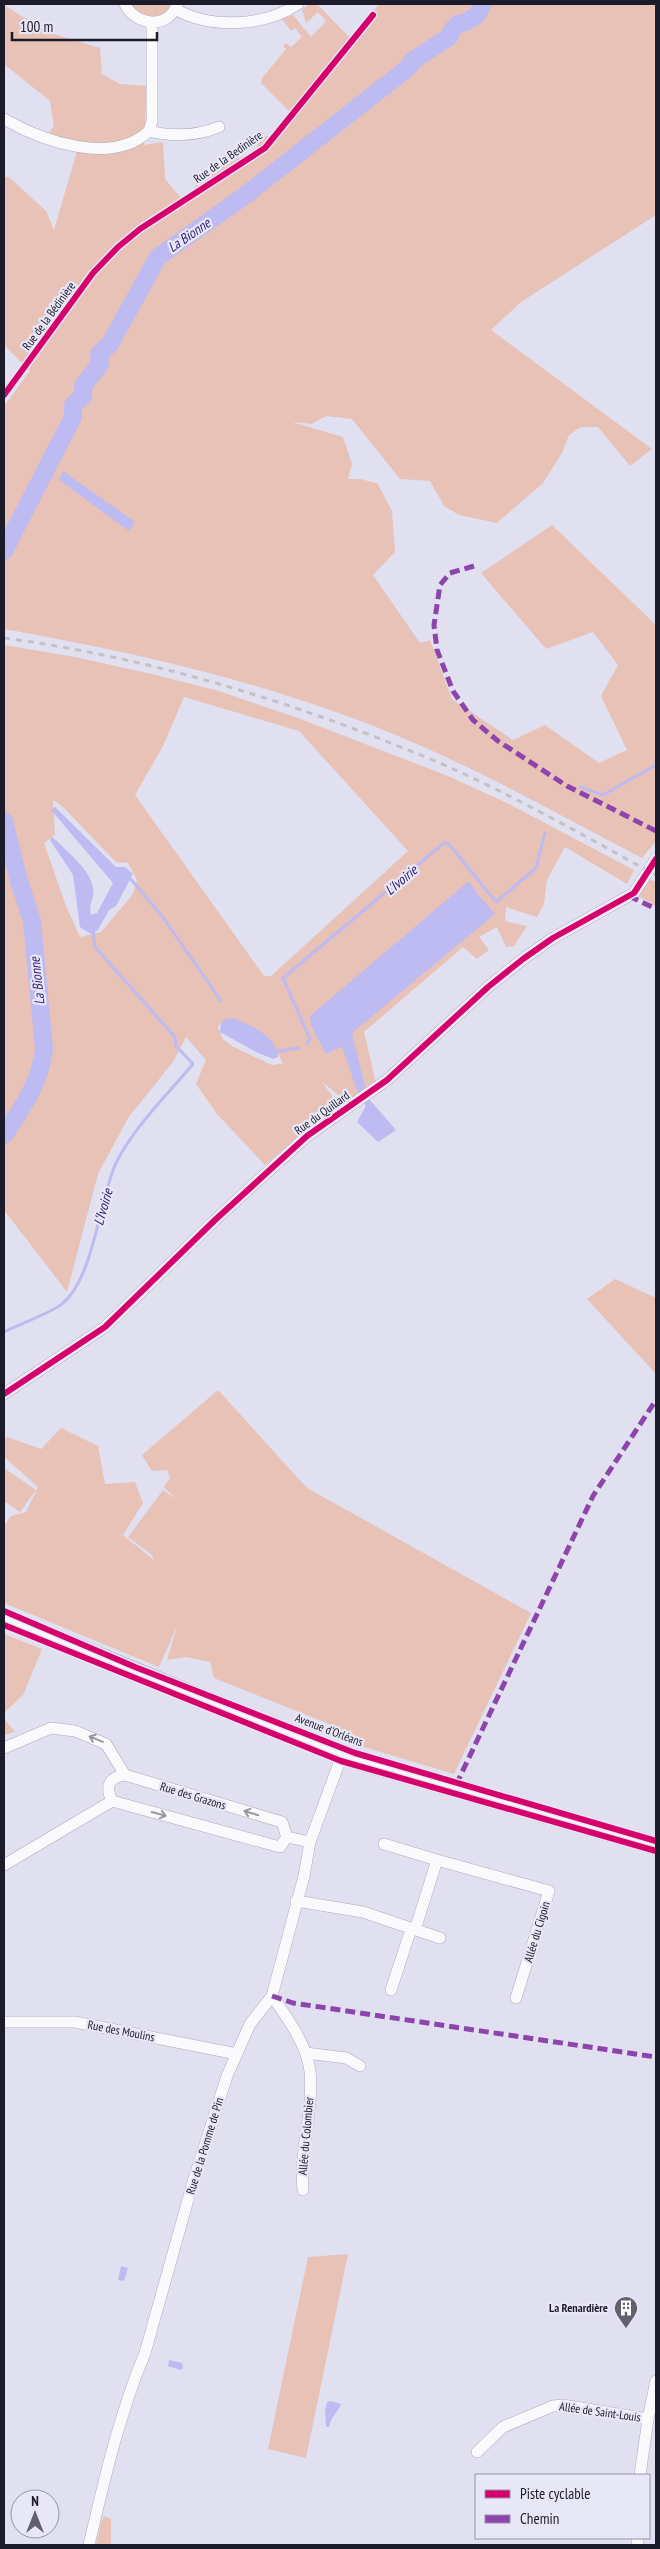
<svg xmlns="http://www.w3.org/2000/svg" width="660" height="2549" viewBox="0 0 660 2549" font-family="'PT Sans Narrow',sans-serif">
	<rect width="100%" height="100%" fill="#e0e0f1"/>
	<path fill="#e8c2b7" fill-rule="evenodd" d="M128,4H172L163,17L142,19Z
		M310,4H317L351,39L379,4H656V215L521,302L491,330L652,449L630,466L598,427H581L569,435L562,453L543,483L497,523L459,515L444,506L430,481L400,479L352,419L326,416L312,424L292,422L343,437L352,464L348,479H361L378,484L392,511L395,552L373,575L420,643L430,640L452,699L513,740L545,725L599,763L627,750L601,696L618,665L593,632L546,649L481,573L552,525L656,625V841L642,858C562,816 482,771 398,736C272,683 138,653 4,629V406L30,371L4,345V176L10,178L46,211L54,230L80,141L47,135L54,126L50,101L4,64V5L47,32L100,48L102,74L120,84L147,86L144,145L163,142L165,179L181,198L192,195L199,177L256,150L260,136H273L285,129L290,112L261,83L262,78L286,49L283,46L286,43L291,47L302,37L295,28L291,31L282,19L293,15L311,37L326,21L318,12L306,23L302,9Z
		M4,645L75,657L152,674L219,691L298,718L448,776L509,804L634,870L627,884L565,847L547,880L544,904L537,917L506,907L505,921L527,926L514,946L506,947L497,927L479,937L489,950L477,959L463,947L364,1032L376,1083L346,1101L322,1082L339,1105L317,1120L265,1165L217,1114L196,1084L206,1060L186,1037L173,1062L128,1118L98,1174L67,1292L4,1210ZM184,697L299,731L408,851L271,976H264L135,795L163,746ZM53,800L62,806L116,862L128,863L137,880L133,894L101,932L80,937L66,906L44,843L55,835ZM221,1022C257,1028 266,1027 282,1062L285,1063L272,1065L232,1046L223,1039L218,1028Z
		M650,879L656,882V906L638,896Z
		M615,1279L656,1298V1374L587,1299Z
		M218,1390L307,1488L531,1613L454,1774L364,1747L334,1726L214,1678L210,1662L186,1657L167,1660L177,1626L159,1667L4,1603V1526L11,1516L26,1512L38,1487L4,1457V1440L7,1437L41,1449L61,1428L98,1446L105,1484L135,1482L143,1503L123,1535L154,1560L152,1555L128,1537L163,1490L176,1499L164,1487L170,1478L167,1470L152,1471L142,1455Z
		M4,1468L36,1490L20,1512L4,1501Z
		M4,1634L42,1649L23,1695L4,1713Z
		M4,1718L15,1732L4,1735Z
		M348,2254L306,2458L268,2449L308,2257Z
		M104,2516L111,2519V2545H96L101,2523Z"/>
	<path fill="#bebaf2" d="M63,471L135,522L129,531L59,480Z
		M55,807L116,867H125L133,874L116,906L109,910L98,930L91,934L80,927L73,875L50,840L52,837L57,841C70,855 90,869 93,888C95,898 88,905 91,915L97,913L113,883L51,810Z
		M469,881L477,893L495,914L352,1033L368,1098L396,1130L378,1142L357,1122L366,1106L358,1094L343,1049L340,1047L326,1054L311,1026L310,1016Z
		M233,1018C249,1024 278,1037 278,1057L273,1059L256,1052L220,1032L221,1022L225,1019Z
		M121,2266L128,2268L124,2281L118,2280Z
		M169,2360L182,2363L183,2368L181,2370L168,2366Z
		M330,2401L341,2404C339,2411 331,2416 329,2427H326L325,2412L327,2402Z"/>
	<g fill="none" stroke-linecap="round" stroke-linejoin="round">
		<path stroke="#bebaf2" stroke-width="3" d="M580,787L603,795L656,765
			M129,877L162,916L221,1001
			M307,1044L310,1039L283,978L444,843L449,844L496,902L536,868L545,833
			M274,1052L298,1048
			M4,1332C17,1325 53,1312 62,1304C94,1278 99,1200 116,1163C134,1127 167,1095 193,1064L176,1046L175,1037L95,947L93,930"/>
		<path stroke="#bebaf2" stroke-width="18" d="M4,551L73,417V405L83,396V386L100,364L99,354L110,344L158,257L243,197L409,67L412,61L449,37L452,30L458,24L466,22L477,15L483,4
			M4,821L19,881L32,921L44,1049C40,1083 23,1107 4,1135"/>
		<g stroke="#abaab9" stroke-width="12">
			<path id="street" d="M125,4C135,26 169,30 177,4
				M175,9C210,29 264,27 298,4
				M4,119C42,141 112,166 149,131C173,137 196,136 219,127
				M149,131L152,121V23
				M4,1394L105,1327L215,1220L307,1136L387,1080L488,987L523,959L553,938L634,893L656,859
				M4,1748L51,1728L75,1731L106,1744L125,1775
				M112,1801C105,1786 109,1777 125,1775L282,1822L287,1837
				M287,1837L310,1842
				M384,1844L437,1860L415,1930
				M437,1860L549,1891L516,1998
				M4,1865L112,1801L280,1847L287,1837
				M296,1901L363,1912L440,1938
				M391,1990L411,1929
				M272,1996C287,2017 307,2045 310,2071C314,2111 299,2150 303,2190
				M4,2022H75L237,2054
				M306,2053L346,2058L360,2066
				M477,2452L503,2427L553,2406L563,2405L648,2419
				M640,2475L648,2419L656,2381
				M637,2538L638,2545
				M89,2545C104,2481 119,2415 145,2353L193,2182L227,2076L250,2024L272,1996L304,1876L310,1842L342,1755"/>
		</g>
		<g stroke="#abaab9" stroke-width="18">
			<path id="secondary" d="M4,1617L351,1759L656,1846"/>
		</g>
		<use href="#street" stroke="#fafafd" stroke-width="11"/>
		<use href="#secondary" stroke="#fafafd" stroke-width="16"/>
		<path stroke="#c1c1c6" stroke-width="3" stroke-dasharray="6 6" stroke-linecap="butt" d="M4,638C154,658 303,705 442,764C515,796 586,837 656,875"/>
		<path stroke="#8e44ad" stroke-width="5" stroke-dasharray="10 5" stroke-linecap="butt" d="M474,566L450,573L440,585L434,625L437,650L453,691L473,720L498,741L567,786L656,831
			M629,896L656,909
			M456,1785L593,1496L656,1400
			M272,1996L293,2003L656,2057"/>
		<g stroke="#e8e7f8" stroke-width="9">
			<path id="cycleway" d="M4,395L93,273L118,247L140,229L265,148L373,15
				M4,1394L105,1327L215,1220L307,1136L387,1080L488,987L523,959L553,938L634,893L656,859
				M4,1611L135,1667L355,1753L656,1841
				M4,1625L341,1761L656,1851"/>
		</g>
		<use href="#cycleway" stroke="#d6006c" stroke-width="6"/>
	</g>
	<defs><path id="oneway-shaft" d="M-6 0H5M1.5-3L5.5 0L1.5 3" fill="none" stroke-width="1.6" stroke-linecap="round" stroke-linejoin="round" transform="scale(1.25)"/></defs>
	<g stroke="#96969e">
		<use href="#oneway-shaft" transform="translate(96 1739) rotate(-158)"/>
		<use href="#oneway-shaft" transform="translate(251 1813) rotate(-163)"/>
		<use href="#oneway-shaft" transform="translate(159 1814) rotate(15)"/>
	</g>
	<defs>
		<g id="building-pin" transform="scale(1.25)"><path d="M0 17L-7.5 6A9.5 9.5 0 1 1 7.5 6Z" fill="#61606f" stroke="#e8e7f8"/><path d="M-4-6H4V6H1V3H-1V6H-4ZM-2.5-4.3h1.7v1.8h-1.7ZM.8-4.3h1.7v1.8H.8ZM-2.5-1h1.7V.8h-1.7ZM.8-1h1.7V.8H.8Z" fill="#fff"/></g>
	</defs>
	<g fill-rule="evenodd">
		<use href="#building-pin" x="626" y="2308"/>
	</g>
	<g text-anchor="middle" stroke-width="4.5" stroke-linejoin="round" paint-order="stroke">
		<g font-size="12" fill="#1c1b29" stroke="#e8e7f8">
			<text transform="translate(228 157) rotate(-35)" y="4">Rue de la Bedinière</text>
			<text transform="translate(49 316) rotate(-54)" y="4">Rue de la Bédinière</text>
			<text transform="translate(322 1113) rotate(-36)" y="4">Rue du Quillard</text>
			<text transform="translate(329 1730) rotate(21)" y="4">Avenue d'Orléans</text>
			<text transform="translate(193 1796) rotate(17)" y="4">Rue des Grazons</text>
			<text transform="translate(537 1932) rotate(-73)" y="4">Allée du Cigoin</text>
			<text transform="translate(121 2031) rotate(11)" y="4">Rue des Moulins</text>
			<text transform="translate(306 2136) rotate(-85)" y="4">Allée du Colombier</text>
			<text transform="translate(205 2146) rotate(-73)" y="4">Rue de la Pomme de Pin</text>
			<text transform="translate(600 2412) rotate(8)" y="4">Allée de Saint-Louis</text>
		</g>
		<g font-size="12" font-weight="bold" fill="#1c1b29" stroke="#e8e7f8" text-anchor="end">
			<text x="608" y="2312">La Renardière</text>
		</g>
		<g font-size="14" font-style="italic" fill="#342074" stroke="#e8e7f8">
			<text transform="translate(189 235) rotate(-35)" y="5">La Bionne</text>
			<text transform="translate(401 880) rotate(-40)" y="5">L'Ivoirie</text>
			<text transform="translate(37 981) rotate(-96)" y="5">La Bionne</text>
			<text transform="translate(103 1207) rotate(-74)" y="5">L'Ivoirie</text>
		</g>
	</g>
	<rect width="660" height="2549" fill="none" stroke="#1c1b29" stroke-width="10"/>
	<rect x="475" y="2474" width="175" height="65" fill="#e8e7f8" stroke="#9695a5"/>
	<rect x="485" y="2490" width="25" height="8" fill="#d6006c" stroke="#9695a5"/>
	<text x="520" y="2499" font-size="15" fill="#1c1b29">Piste cyclable</text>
	<rect x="485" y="2515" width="25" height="8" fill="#8e44ad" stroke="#9695a5"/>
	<text x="520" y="2524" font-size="15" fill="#1c1b29">Chemin</text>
	<g transform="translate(35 2514)"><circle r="24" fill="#e8e7f8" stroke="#9695a5"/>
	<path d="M0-4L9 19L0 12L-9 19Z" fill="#61606f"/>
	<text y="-8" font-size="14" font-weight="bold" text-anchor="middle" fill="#1c1b29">N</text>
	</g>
	<path d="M12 32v8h145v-8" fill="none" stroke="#1c1b29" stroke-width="2.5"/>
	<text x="20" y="32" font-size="15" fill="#1c1b29" stroke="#e8e7f8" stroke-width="4" paint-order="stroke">100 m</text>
</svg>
